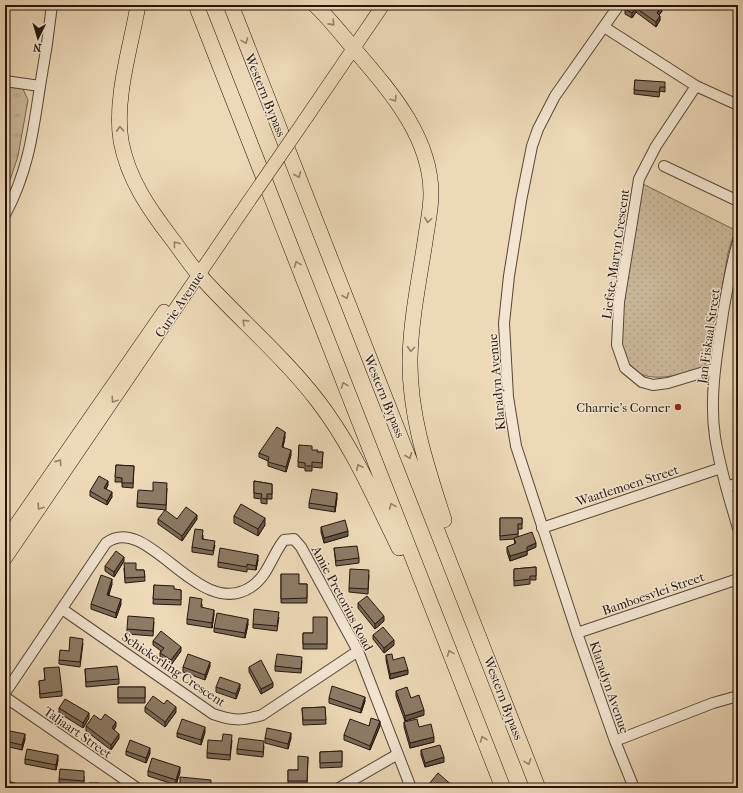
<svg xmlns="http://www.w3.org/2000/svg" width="743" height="793" viewBox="0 0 743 793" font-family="'IM FELL French Canon',serif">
	<defs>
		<pattern id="grass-dots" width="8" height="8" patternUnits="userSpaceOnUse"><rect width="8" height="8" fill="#cbb89b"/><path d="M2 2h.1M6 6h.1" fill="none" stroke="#ae9d84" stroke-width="1.8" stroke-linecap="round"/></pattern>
		<pattern id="park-tufts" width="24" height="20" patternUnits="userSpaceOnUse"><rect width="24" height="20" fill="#cbb89b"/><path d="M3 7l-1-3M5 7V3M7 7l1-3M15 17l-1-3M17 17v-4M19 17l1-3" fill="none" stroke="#ae9d84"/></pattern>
	</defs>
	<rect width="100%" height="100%" fill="#edd9b8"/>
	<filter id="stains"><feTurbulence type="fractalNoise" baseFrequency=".005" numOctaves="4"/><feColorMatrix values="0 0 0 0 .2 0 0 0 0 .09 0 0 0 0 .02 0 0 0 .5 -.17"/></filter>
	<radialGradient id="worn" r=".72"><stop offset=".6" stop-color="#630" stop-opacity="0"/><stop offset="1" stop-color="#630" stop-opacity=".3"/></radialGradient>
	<path fill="url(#grass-dots)" stroke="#786654" d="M643,184L735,230L728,253L710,358C708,361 705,365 702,367C692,372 675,376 664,377C651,378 637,376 628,365C609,341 637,218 643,184Z"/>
	<path fill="url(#park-tufts)" stroke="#786654" d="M5,86L23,89L28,100L18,156L5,195Z"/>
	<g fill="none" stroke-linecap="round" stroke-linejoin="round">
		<g stroke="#574638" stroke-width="12">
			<path id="minor" d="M619,5L555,96L538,129L532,146L521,201L509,276L504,323L508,397L516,446L577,633L615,741L634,788
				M604,27L696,86L738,105
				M5,81L40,86
				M696,86L656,146L639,179L619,302L617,345L625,368L642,382L653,385L668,383L714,369
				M664,166L738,201
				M5,215C28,172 33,133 40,86C45,59 49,32 52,5
				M738,242C731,265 727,290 723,313C717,354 709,396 715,437C720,468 729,498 738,528
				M726,487L738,483
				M542,528L721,468
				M62,609L213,714C233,721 242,721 262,715L358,651
				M577,633L738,579
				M5,693L106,543C148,511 198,622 251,587C268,576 272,555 284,540L294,539L301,547L358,651L411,788
				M5,697L137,788
				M615,741L713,703L738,696
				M339,788L398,754"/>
		</g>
		<g stroke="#25150d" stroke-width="14">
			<path id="major" d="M304,121L383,5
				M5,540L164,311
				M5,559L240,214"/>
		</g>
		<g stroke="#25150d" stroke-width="16">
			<path id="highway" d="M138,5C131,47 114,98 121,141C128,179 149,209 172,239C182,252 190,265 201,277C239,319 282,355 317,400C352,445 374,497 399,548
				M196,5L503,788
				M231,5L538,788
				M315,5C330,19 342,35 355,50C390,91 431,137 431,194C431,210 427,226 425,242C419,281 411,319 410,358C409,415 427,467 444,520"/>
		</g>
		<use href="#minor" stroke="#f3e6d1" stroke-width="10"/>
		<use href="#major" stroke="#edd9b8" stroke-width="13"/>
		<use href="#highway" stroke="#edd9b8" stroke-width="15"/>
		<g stroke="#25150d" stroke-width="14" stroke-linecap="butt">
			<path id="major-bridge" d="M240,214L304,121"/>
		</g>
		<use href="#major-bridge" stroke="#edd9b8" stroke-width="13"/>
	</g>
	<path fill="#796a58" stroke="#25150d" d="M634,6L662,11L659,15L660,20L656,27L636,12L632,18L625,14V9Z
		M635,80L665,87V92L660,91L659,97L634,94Z
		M285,437L283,447L291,455L286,472L268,466V461L259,457V453Z
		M299,445L312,450L318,452H323L322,468L312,467V471H305V468L298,467Z
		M116,465L134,466L133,488L122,487V482H115Z
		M254,481L272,484V499H267V504L261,503V499L254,498Z
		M108,485L106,489L112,497L107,505L90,496V491Z
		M167,488L166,510L137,507V503L153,491Z
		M337,498L335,512L309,508V503Z
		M234,516L265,525L258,536L234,523Z
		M500,518H522V529H518V537L536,547L527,551V555L510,561L507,552V547L515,544L514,539L500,540Z
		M158,519H197L182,541L158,524Z
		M321,527L348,536L324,543L321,532Z
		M203,535V539L215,545L213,555L192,552V547Z
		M334,548L359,558V563L336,566Z
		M258,560L256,570L247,569V572L218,567V562Z
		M124,561L114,577L105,571V566Z
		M536,567V580H530V584L514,586V569Z
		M124,568L136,570H144L145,581L125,583Z
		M281,574L299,584H307V603H281Z
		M369,575L368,594L349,592V588Z
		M112,584L109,595L121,604L116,618L91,609V604Z
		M154,585L174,589L181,590V605L153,604Z
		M358,603L384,621L375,629L358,608Z
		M202,604V608L214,614L212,628L187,624V619Z
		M279,617L277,631L253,628V624Z
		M327,617V649H303V633H313Z
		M154,622L153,636L127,634V629Z
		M248,624L245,638L214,632V628Z
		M373,635L394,645L384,653L373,639Z
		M153,641L181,651L171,665L160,657V653L161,651L153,645Z
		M83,643L80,667L59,664V660L69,651Z
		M386,655L408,674L390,679L386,660Z
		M302,661L301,673L275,671V666Z
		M210,666L205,680L183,672V667Z
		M249,667L273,687L261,694L249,672Z
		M44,668L62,691V696L40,698L39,681L45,680Z
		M85,669L119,679V684L86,687Z
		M118,687H145V703H118Z
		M216,687L240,688L236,699L216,692Z
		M396,691L411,698L424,715L405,721L396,696Z
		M329,698L365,701L361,713L329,703Z
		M164,704L176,712L165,727L145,712V707Z
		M325,707L326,724L303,725L302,708Z
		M59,708L89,718L83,728L59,713Z
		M101,720L116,726L114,730L119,738L111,750L86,731V726Z
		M404,722L419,727L434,742L410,748L404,727Z
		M369,726H380L370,750L344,740V735Z
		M5,730L25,739L22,750L5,746Z
		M205,732L201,745L177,737V733Z
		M265,738H291L288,749L265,743Z
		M232,740L230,760L207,758V753L222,741Z
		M264,746L263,757L237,754V749Z
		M421,750L444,762L425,767L421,755Z
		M126,751L150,753L146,763L126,755Z
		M342,751V767L320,768V752Z
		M308,757L307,786L288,785V770H298Z
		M25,759L58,760L56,770L25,764Z
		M148,771L180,772L176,785L148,776Z
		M84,776V786L59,784V779Z
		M429,784L455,788H429Z"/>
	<path fill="#635647" stroke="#25150d" d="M662,6V11L657,18V13Z
		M636,8V12L632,18V13Z
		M660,16V20L656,27V22Z
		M285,432V437L282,452V447Z
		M291,450V455L286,472V467Z
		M108,481V485L104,493V488Z
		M112,492V497L107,505V501Z
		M337,493V498L335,512V507Z
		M197,515V519L182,541V536Z
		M265,518V525L258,536V529Z
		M348,531V536L324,543V538Z
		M536,543V547L527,551V555L510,561V556L527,547Z
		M258,555V560L256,570V566Z
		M124,557V561L114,577V572Z
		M112,579V584L107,599V595Z
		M121,599V604L116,618V613Z
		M214,610V614L212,628V623Z
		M384,616V621L375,629V624Z
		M248,619V624L245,638V633Z
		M394,640V645L384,653V648Z
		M181,647V651L171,665V660Z
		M210,662V666L205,680V675Z
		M408,670V674L390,679V674Z
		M273,683V687L261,694V689Z
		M240,684V688L236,699V694Z
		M365,697V701L361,713V709Z
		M176,707V712L165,727V722Z
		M424,710V715L405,721V716Z
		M89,713V718L83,728V723Z
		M380,721V726L370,750V746Z
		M116,722V726L112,733V728Z
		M205,727V732L201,745V740Z
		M291,733V738L288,749V744Z
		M25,734V739L22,750V745Z
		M119,734V738L111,750V745Z
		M434,737V742L410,748V743Z
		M150,748V753L146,763V758Z
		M58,755V760L56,770V765Z
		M444,757V762L425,767V763Z
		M180,767V772L176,785V780Z"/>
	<path fill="#8d7b66" stroke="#25150d" d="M628,5H632L634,6V5H660L662,6L657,13L660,16L656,22L636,8L632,13L625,9Z
		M635,80L665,82V87H660L659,92L634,90Z
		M277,427L285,432L282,447L291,450L286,467L268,462L269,457L259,453Z
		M299,445L312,446V450H318L317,452H323L322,463L312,462V466H305V463L298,462Z
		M116,465L134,466L133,483H122V478L115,477Z
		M99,476L108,481L104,488L112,492L107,501L90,491Z
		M254,481L272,484V494H267V499L261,498L262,494L254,493Z
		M153,482L167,483L166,505L137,503L138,490L153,491Z
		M312,489L337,493L335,507L309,503Z
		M241,504L265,518L258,529L234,516Z
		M186,507L197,515L182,536L158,519L165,510L177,519Z
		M500,518H522V524H518V534L500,536Z
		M345,520L348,531L324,538L321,527Z
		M195,529L203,530L202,539L215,541L213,551L192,547Z
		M532,532L536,543L527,547V551L510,556L507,547L516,543L514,538Z
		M357,546L359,558L336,561L334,548Z
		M220,548L258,555L256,566L247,564V567L218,562Z
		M116,551L124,557L114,572L105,566Z
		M124,563H136V570H144L145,577L125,578Z
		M536,567V576H530V579L514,581V569Z
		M350,569L369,570L368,589L349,588Z
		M281,574H299V584H307V598L281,599Z
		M101,575L112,579L107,595L121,599L116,613L91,604Z
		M154,585L174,586V589L181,590V600L153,599Z
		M367,596L384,616L375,624L358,603Z
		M190,597L202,599L201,607L214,610L212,623L187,619Z
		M254,609L279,612L277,626L253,624Z
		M217,613L248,619L245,633L214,628Z
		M128,616L154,618L153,631L127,629Z
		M313,617H327V644H303V633H313Z
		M383,627L394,640L384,648L373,635Z
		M161,631L181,647L171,660L160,653L164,648L153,641Z
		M70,637L83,639L80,662L59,660L60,650L69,651Z
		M188,654L210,662L205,675L183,667Z
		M277,654L302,657L301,669L275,666Z
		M392,654L393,660L404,657L408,670L390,674L386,655Z
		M261,660L273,683L261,689L249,667Z
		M117,666L119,679L86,682L85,669Z
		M59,667L62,691L40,694L39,681L45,680L44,668Z
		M220,677L240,684L236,694L216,687Z
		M332,686L365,697L361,709L329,698Z
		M118,687H145V698H118Z
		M407,687L411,698L419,695L424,710L405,716L396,691Z
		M153,696L164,704L167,700L176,707L165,722L145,707Z
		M65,699L89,713L83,723L59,708Z
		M325,707L326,720H303L302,708Z
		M105,714L116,722L112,728L119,734L111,745L86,726L94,715L101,720Z
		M371,718L380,721L370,746L344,735L350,719L369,726Z
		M182,719L205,727L201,740L177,733Z
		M417,719L419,727L431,724L434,737L410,743L404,722Z
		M267,728L291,733L288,744L265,738Z
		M5,730L25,734L22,745L5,741Z
		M223,734L232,735L230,755L207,753L208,740L222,741Z
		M239,738L264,741L263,752L237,749Z
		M130,740L150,748L146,758L126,751Z
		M440,745L444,757L425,763L421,750Z
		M27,749L58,755L56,765L25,759Z
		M342,751V762L320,763V752Z
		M298,756L308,757L307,781H288V770H298Z
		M152,758L180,767L176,780L148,771Z
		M60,769L84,771V781L59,779Z
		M438,773L455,788H434L429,784Z
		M180,777L211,780V788H180Z
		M8,781L31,788H6Z
		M89,783H99V788H90Z
		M364,787L380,788H364Z"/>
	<defs><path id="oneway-chevron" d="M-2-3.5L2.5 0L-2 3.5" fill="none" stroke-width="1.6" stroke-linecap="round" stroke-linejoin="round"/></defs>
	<g stroke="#93816b">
		<use href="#oneway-chevron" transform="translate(332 23) rotate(48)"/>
		<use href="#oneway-chevron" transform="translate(245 41) rotate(69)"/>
		<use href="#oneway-chevron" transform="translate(394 99) rotate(57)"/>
		<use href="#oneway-chevron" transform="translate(120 129) rotate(-93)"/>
		<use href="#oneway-chevron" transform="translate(298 175) rotate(68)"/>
		<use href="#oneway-chevron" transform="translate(428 220) rotate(98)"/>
		<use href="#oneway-chevron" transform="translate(176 244) rotate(-127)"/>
		<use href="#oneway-chevron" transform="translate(297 264) rotate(-111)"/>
		<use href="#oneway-chevron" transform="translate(346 296) rotate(68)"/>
		<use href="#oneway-chevron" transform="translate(245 322) rotate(-135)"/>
		<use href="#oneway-chevron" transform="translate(411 349) rotate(94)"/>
		<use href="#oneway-chevron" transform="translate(344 385) rotate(-111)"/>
		<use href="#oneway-chevron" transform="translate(114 400) rotate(124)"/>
		<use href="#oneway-chevron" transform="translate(409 456) rotate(68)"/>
		<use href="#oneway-chevron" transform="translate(59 462) rotate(-55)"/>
		<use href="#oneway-chevron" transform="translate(359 467) rotate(-116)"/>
		<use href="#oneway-chevron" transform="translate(392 506) rotate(-111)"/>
		<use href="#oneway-chevron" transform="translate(40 507) rotate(124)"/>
		<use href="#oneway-chevron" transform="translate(450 653) rotate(-111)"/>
		<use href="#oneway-chevron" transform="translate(483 739) rotate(-111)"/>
		<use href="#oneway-chevron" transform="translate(528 762) rotate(69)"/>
	</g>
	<circle fill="#8f2418" stroke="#f3e6d1" stroke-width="1.5" cx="678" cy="407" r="4"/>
	<g text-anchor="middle" stroke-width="3" stroke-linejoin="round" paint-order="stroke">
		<g font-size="13" fill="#25150d" stroke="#f3e6d1">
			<text transform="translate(266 95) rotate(68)" y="5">Western Bypass</text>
			<text transform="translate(615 254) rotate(-82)" y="5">Liefste Maryn Crescent</text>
			<text transform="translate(179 304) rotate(-56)" y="5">Curie Avenue</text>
			<text transform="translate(708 336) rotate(-82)" y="5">Jan Fiskaal Street</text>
			<text transform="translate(496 382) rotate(-95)" y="5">Klaradyn Avenue</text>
			<text transform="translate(385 396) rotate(68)" y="5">Western Bypass</text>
			<text transform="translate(627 485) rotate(-18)" y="5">Waatlemoen Street</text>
			<text transform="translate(653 593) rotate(-19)" y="5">Bamboesvlei Street</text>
			<text transform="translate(343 598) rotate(62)" y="5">Amie Pretorius Road</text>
			<text transform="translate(174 669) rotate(34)" y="5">Schickerling Crescent</text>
			<text transform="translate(610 687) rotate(71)" y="5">Klaradyn Avenue</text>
			<text transform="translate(504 698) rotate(69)" y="5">Western Bypass</text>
			<text transform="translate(78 732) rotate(35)" y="5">Taljaart Street</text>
		</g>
		<g font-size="13" fill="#25150d" stroke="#f3e6d1" text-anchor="end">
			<text x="670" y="412">Charrie's Corner</text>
		</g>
	</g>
	<rect width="743" height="793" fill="none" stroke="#edd9b8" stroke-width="20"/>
	<rect x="6" y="6" width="731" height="781" fill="none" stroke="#25150d" stroke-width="2"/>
	<rect x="10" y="10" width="723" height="773" fill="none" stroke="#25150d"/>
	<g transform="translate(38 38) rotate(185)" stroke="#f3e6d1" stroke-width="3" paint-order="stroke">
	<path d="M0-3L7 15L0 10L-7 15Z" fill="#25150d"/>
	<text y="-6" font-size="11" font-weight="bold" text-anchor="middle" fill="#25150d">N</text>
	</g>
	<rect width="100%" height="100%" filter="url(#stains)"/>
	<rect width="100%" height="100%" fill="url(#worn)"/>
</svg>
